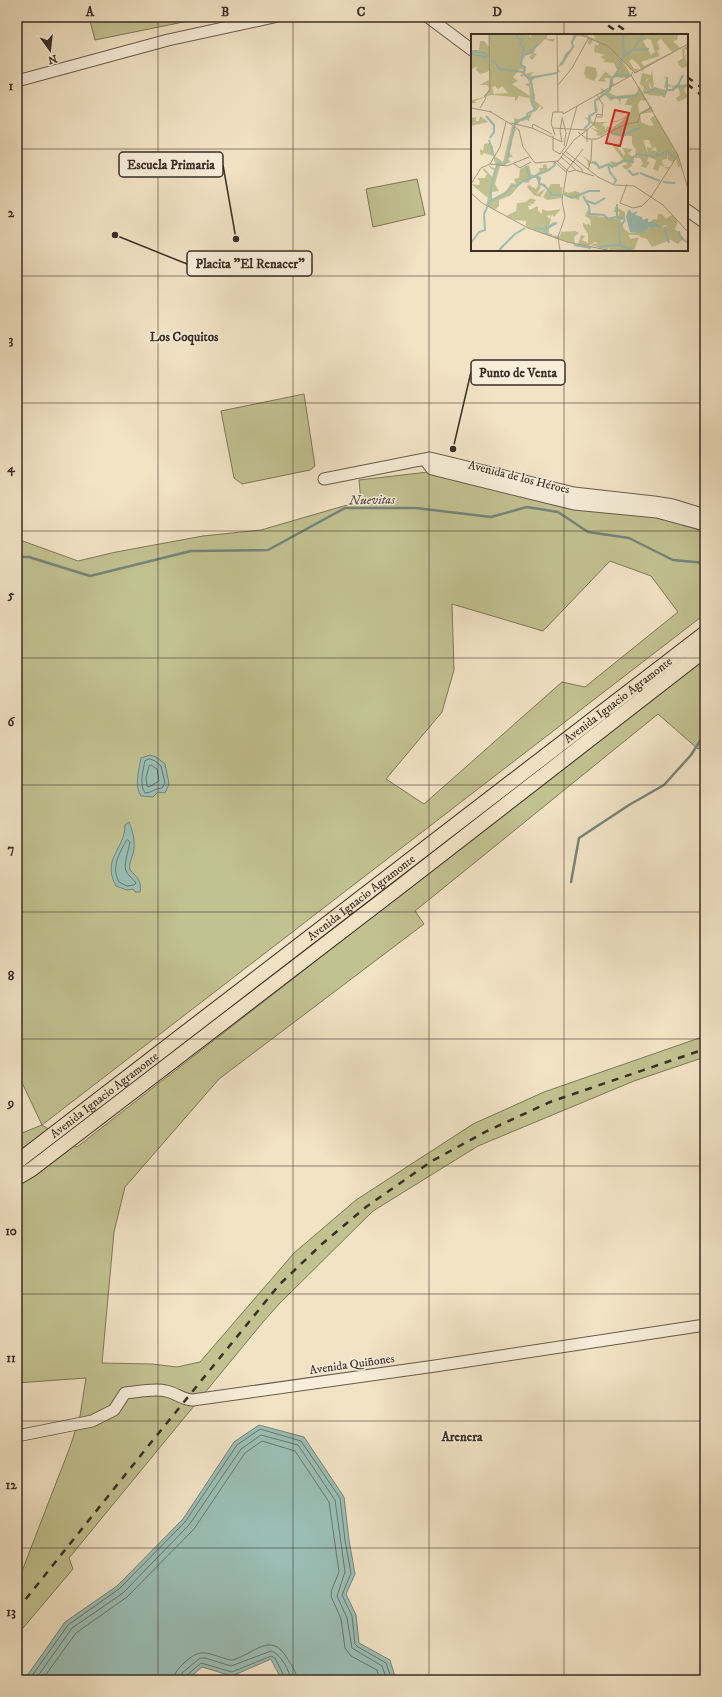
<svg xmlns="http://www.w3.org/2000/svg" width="722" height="1697" viewBox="0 0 722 1697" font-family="'IM FELL DW Pica',serif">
	<rect width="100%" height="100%" fill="#f2e3c5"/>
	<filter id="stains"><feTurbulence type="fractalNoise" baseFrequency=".005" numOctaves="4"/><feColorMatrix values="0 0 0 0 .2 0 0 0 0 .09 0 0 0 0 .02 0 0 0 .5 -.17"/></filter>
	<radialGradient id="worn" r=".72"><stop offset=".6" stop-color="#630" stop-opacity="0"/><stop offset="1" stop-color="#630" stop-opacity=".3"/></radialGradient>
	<path fill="#c2c190" stroke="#7e785b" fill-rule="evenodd" d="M89,17H203V18L95,40Z
		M417,179L425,215L373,227L366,189Z
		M304,394L315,466L310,470L242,484L234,478L221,411Z
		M428,472L661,518L705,532V614L42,1125L77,1147L705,658V744L698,749L658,714L415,911L424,924L219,1079L125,1187L114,1232L102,1363L152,1364L177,1367L200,1362L294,1253L356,1200L473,1124L544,1092L705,1036V1057L634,1081L478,1146L373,1211L279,1304L263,1322L69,1558L73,1569L17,1635V1584L70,1447L80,1416L86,1378L17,1383V1135L42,1125L17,1072V541L20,540L78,561L116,552L203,536L261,530L361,501L359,480ZM610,561L651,576L678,612L585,687L562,682L424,804L386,779L442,712L454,670L452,604L543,631Z"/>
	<path fill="#9bbeb5" stroke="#74847c" d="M150,755L156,757L165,764L169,784L165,793L158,792L153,797L141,796C134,786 139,770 141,758Z
		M129,822C133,832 136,843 133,854C131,860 129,863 130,870C137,877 142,881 140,892H135L133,889L127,890L116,886C101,858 125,850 125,825Z
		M259,1425L304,1437L344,1497L349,1540L355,1574L346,1594L356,1615L359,1643L390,1660L396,1680H317L316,1678C310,1681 285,1682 281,1677C277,1672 274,1665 271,1659L232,1676L202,1667L187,1680H24L65,1622L117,1586L183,1519L234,1442Z"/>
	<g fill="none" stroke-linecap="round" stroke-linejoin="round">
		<path stroke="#6a766e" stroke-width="1" d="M150,759L155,761L161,766L165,783L162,788C155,788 152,793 145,793C139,784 143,771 145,761Z
			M151,765L157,769L159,781L149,787L147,786L146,778L149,766Z
			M128,840L130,842C129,850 122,867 127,873C130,877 133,879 136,883L134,885L127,886L119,882C111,867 119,854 126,841Z
			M29,1680L68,1625L119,1589L185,1522L237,1445L260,1429L301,1441L340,1498L345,1540L351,1573L342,1595L352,1616L355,1644L358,1647L386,1663L392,1680
			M35,1680L72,1628L123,1593L189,1525L241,1449L261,1435L298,1445L335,1500L345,1572L337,1596L347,1618L352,1648L382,1666L387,1680
			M42,1680L76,1633L127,1597L194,1529L245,1453L262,1441L295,1451L329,1502L339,1572L332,1589L331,1596L341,1619L345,1648L351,1656L377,1670L380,1680
			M174,1680C174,1672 179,1668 185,1662C200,1649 205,1652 223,1658C226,1659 229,1660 232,1660C253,1655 271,1630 287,1658C291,1665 297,1672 297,1680
			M180,1680L182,1673L200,1658H205L231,1666L271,1651C280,1653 290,1671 291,1680
			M185,1680L187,1675L201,1663L232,1672L271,1656L275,1658L286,1680"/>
		<path stroke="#74847c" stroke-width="2.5" d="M17,557H29L90,576L191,551L268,550L345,508H416L491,517L527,507L558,512L588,532L629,538L673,560L705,563
			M571,882L579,838L629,805L664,785L691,755L705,733"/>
		<g stroke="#685b4e" stroke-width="13">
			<path id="tertiary" d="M428,17L472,50
				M17,81L168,40L274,17
				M687,210L705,223
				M425,460L432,469L574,504L657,512L705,525
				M324,479L430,458L574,493L654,502L673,505L705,515
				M17,1436L92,1421L114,1410L125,1393C137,1392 154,1388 166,1391C176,1393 183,1400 193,1400L435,1366L705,1325"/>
		</g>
		<g stroke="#3a2e26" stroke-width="16">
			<g id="primary">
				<path id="s1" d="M17,1162L705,633"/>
				<path d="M17,1178L32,1169L401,886L705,650"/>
			</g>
		</g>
		<use href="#tertiary" stroke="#f7edd9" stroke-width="11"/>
		<use href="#primary" stroke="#f2e3c5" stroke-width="14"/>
		<path stroke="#3a2e26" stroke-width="2.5" stroke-dasharray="7 7" stroke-linecap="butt" d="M597,17L621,35
			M607,17L631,35
			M687,77L705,90
			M687,84L705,98
			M17,1610L149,1445L279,1285L322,1244L366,1207L432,1161L487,1131L550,1102L705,1049"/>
	</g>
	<path fill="none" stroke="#3a2e26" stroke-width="1" stroke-opacity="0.55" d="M158,17V1680M293,17V1680M429,17V1680M564,17V35M17,149H472M687,149H705M564,250V1680M17,276H705M17,403H705M17,531H705M17,658H705M17,785H705M17,912H705M17,1039H705M17,1166H705M17,1294H705M17,1421H705M17,1548H705"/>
	<g text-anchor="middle" stroke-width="3" stroke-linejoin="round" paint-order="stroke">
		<g font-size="12" fill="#3a2e26" stroke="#f7edd9">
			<text transform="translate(519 477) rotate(14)" y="4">Avenida de los Héroes</text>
			<text dy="4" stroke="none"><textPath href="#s1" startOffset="758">Avenida Ignacio Agramonte</textPath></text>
			<text dy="4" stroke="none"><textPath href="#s1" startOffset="434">Avenida Ignacio Agramonte</textPath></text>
			<text dy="4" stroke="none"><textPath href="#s1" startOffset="110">Avenida Ignacio Agramonte</textPath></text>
			<text transform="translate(352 1364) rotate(-8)" y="4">Avenida Quiñones</text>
		</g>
		<g font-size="13" font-weight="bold" fill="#3a2e26" stroke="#f7edd9">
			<text x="184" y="341">Los Coquitos</text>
			<text x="462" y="1441">Arenera</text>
		</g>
		<g font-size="13" font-style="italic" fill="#52524a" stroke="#f7edd9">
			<text transform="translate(372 499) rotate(-1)" y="5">Nuevitas</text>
		</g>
	</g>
	<g transform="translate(471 34)">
		<rect width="217" height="217" fill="#f2e3c5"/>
		<path d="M18,1H58L60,4V1H76V5H84L82,8L74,5L64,15L63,19L66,20L61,26L58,23L61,20H52L54,22L50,29L54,34L53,40L63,38L59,41L65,43L86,39V33L90,29L91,30L94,20L102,13L101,8L102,1H117L118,3L125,5L122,1H207L206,6L202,7L209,14L173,35L171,38L168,31L161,25L158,27L163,35H169L166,38L160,36L148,21L160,41L155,44L145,43L141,45L143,51L138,54L139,44H133L135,48L127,47L134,38L132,36L142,43L146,36L143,29L132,28L134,26L129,23L134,21L123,18L124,10L127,12L128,9L122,6L119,11L117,10L118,3L105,2L101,7L102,13L92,31L87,33L89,38L61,45L59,52L64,61L63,66L73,74L68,77L71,73L69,72L64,78L62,77L59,84L52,87L54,88L48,86L47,90H44L43,84L51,86L61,78L62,74L58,64L48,62L44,68V63L20,61L4,67L5,69H0L1,66L13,63L18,55L16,51H8L18,46V37L10,40L5,36L7,32L1,35L0,40V16H8L9,7H13L18,13ZM176,5L180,6L184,18L180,21L172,7ZM190,5L201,18L173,32L170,28L189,22L186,17L189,15L186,8ZM49,35L53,36L49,42L53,44L51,40L57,45L58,49L54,50L58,53L59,62L41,50L47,47L42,43ZM24,52L27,55L31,52L37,59L23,60L21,53ZM217,11V16L212,15L214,17L213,22L217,20L214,23L217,32L211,34L206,28L212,24L211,15ZM115,32L125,34L126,42L123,47L115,44L113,39ZM193,42L196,43L197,50L203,52L209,48V51L216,50L213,56L217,63L207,68L205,64L209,61L208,55L203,53L201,56V52L193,54L195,45ZM168,52L183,78L169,80L170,88L179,92L183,91L179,85L184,81L206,120L210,132L207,133L205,127L209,131L204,125L199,132L202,128L197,126V119L196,125L191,126L193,133H198L197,135L189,131L187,137L182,135L184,130L188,131L190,121L193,120L186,118L184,112L177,120L176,113L181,114L178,106H173L175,109L172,106L161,110V102L143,101L137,98L130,102L125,101L127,99L120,94L127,96L113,83L117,84V81L124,78L123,67L130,62L129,59L126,60L131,59L130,54L134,57L140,54L137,58L145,62L166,60ZM134,60L140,67L144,64L148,66L149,72L150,65L157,64L154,71H161L159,79L146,88H121L119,83L127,77L124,67ZM170,66L176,67L179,73L168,79L167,70ZM154,85L140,95L136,92L134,96V92H131L133,89ZM183,53L195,56V59L189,62L178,61L172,58ZM9,82L17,88L0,92V84L5,83V87H8ZM41,92L45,95L37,117L42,123L36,124L40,128L29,132L24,150L28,157L21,158V165L37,156L40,149L45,150L43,145L48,144L49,135L58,131L60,140L63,142L69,137L68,134H72V131L75,130L77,135L83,131L82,129L85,130L78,136L65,142L70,144L68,149L74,151L75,154L68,150L65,144H61L57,149L51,148L40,161L28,166V172L24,176L15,171L17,164L0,150L8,151L9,147L6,144H14L16,140L12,136L13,134L23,145V136L20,135L18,132L26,135L22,122L13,119L10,122L9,118V115L12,117L13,110L19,109L18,106L22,113L21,120L32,128ZM145,111L153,122L154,119L151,114L161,115L159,119L156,118L163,124V129L159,130L162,131L155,136L151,132L157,130L153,128L145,133H140L134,131L132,134H128L127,131L121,129L117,132L116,126L110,121L121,128L125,127L128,131V134L138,129L141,132L139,127L148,129L152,126L142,112ZM94,157L97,159L104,157L109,159L108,166L92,161ZM150,211L161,216H138L139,212Z" fill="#c2c190" fill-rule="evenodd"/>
		<path d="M80,150H89V153H91V164L76,166L72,163ZM187,180H191L195,185L201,181L207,186L204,195L213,204L207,210L200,206L181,213L176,205L170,203L173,196L178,193L182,197V193L193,195L198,192L193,191L191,194L185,188L184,192L182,188H179L183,185L186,186Z" fill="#c2c190"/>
		<path d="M181,36L183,53L181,54L176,44L173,51L177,45L179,55L172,58L173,53L169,50L171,39L180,41ZM172,106L177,120L181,116L193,120L190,121L188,131L184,130L185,126L178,123L176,127L179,128L175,134L169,132L172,130L169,124H164L165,116L161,110ZM68,150L70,153L65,161L75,154L69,163L63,161L56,153L58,151L65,155ZM60,164L70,168L65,166L62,170L57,169L61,171L57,172L58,176L67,172V177L71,180V175L77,177L90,175L83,183L81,180L80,184L79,181L75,182L80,185L78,192L82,188L86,189L78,195V201L89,202L90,198L104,197L108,199L103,203L104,210L95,208L55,193V187L44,186L35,182L45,177L46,169L55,168ZM144,173L154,178V185H149L153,195L158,199L173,197L171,204L167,201H157L160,205L168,203L163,216L146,211L139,212L137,216L119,211L127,209L124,208L117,212L107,210L110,201L114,202L111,206L117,209V200L112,192V189L116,191L117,189L120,192L119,185L114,182L117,175L119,181L146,185L149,178H143Z" fill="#c2c190"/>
		<path d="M159,176L161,179L167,177L164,181L171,183L172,186L177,184V188H184L183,192L185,188L191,194L198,191L194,195L182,193V197L178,193L171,199L159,198L155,183L157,177H155Z" fill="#9bbeb5"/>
		<path fill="none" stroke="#9bbeb5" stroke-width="2" d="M47,1L46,4L51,6L49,10L53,14L51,21M152,1L153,22M162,16L172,1M163,16L178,15M0,17L14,19L17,23M0,19L16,24M51,21L57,20L67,10M21,26L29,35L52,38M89,31L102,13L101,8L105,1M144,42L159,41M196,43V56M59,47L63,43L86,39M203,53L217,52M134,59L139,64L152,63M173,59L185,55L193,62L196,56H202L207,51L212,41M152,63L165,62L167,58M15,82L23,91V98L19,104M113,95L118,90L119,82L125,78L124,67L139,56L141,45L147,37L152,23L162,16M159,98L171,93M140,99L152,102L159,98M18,106L23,122M178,121L184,123L186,120L188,122L196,117L204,124M121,128L127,131L128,134L138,130L141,133L153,126L161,128L160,125L166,120L177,122M137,131L139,138L145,146L143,150M55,132L59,144M157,136L162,141L168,139M169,139L189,147M64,142L69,144L68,150L73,151L81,161H90M192,148L204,149M94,161L101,164L118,157H129M112,162L118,172L119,180L133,181L137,185L144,183L154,185M21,166L19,161L23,140L27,129L33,131L36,127L44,89L55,83L57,85L56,80L65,75L61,70L63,65L60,47L53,40L54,33L50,32L51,21M116,167L124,170L134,164M146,170V184M63,194L74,195L75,200L81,201M75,194L86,189M194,197L198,209M208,197L209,203L217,209M0,209L8,198L14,196L13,180L19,167L33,161L40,152H46L52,147L78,136L84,131L83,128M103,211L120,214M149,211L148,194L154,186M128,213L147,211L161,216M28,216L44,200L54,194"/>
		<path fill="none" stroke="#a89b85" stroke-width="1" d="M86,1L87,78M110,1L137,12L164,39L217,10M162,38L160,41L207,121L217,155M87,51L101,34L118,3M0,74L21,78M9,74L15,64L13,62L19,56L18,1M18,77L38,89M92,80L161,41M91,83L95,99L93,112M126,83H131L132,71L126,61M91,85L89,97L91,108M37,88L48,96L52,113L64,129L87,127L103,106L116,96M40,89L61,94L91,108M61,94L62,90L81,100M82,94L116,96M107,98L116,105H126L155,90L167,88L169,80L181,73M84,101L80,89L82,78H92V80M82,102V116L89,120L95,112L106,72M116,108V96L123,90L126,80L131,81M94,117L127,143L143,151L163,152L192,171L217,198M91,119L111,135V138M90,123L105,136M86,127L98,138L104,136L123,142M84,128L96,139M19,130L29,113L35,88M43,130L49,134L60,128M96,136L112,115M117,136L120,126L121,105M0,150L10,134L19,130L36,132L58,123M156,150L149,169L162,174L171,172L180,163L207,121M0,159L11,169L57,194L96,208L136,216M89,216L87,203L94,183L91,166L96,136"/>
		<path fill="#d62828" fill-opacity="0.15" stroke="#d62828" stroke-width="2" d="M144,76L158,79L149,112L135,109Z"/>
		<rect width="217" height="217" fill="none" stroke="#3a2e26" stroke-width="2"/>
	</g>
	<path fill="none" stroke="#3a2e26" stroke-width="1.5" d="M236 239L223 165M115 235L187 264M453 449L471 372"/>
	<g fill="#3a2e26" stroke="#f7edd9" stroke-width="1.5">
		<circle cx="236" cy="239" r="4"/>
		<circle cx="115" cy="235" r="4"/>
		<circle cx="453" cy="449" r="4"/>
	</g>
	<g fill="#f7edd9" stroke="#3a2e26" stroke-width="1.5">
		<rect x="119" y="152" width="104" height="25" rx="4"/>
		<rect x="187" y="251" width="125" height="25" rx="4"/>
		<rect x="471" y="360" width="94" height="25" rx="4"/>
	</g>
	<g font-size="13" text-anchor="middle" font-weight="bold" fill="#3a2e26">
		<text x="171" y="169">Escuela Primaria</text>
		<text x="250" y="268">Placita "El Renacer"</text>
		<text x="518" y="377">Punto de Venta</text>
	</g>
	<rect width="722" height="1697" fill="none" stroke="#f2e3c5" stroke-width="44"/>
	<g transform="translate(50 50) rotate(165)" stroke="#f7edd9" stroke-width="3" paint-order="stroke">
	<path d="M0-3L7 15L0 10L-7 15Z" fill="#3a2e26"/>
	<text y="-6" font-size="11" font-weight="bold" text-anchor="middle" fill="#3a2e26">N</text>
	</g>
	<rect x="22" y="22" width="678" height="1653" fill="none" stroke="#3a2e26" stroke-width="1.5"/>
	<g font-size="13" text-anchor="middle" font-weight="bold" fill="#3a2e26">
		<text x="90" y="16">A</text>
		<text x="225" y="16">B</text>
		<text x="361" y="16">C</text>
		<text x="497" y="16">D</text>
		<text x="632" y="16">E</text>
		<text x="11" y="90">1</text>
		<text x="11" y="217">2</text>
		<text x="11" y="344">3</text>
		<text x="11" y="472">4</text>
		<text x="11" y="599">5</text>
		<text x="11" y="726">6</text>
		<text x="11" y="853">7</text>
		<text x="11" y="980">8</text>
		<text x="11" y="1107">9</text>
		<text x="11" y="1235">10</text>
		<text x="11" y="1362">11</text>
		<text x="11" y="1489">12</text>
		<text x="11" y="1616">13</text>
	</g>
	<rect width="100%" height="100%" filter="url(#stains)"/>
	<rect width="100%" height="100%" fill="url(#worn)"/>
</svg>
